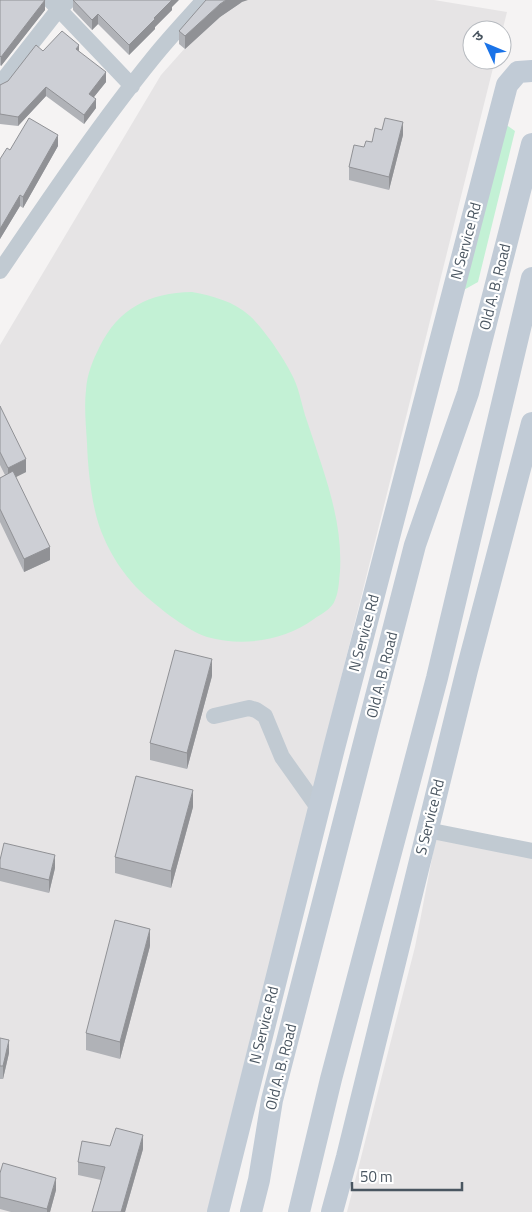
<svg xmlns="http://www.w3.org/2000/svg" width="532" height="1212" viewBox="0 0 532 1212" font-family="'Titillium Web','Noto Sans Devanagari',sans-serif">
	<rect width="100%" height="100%" fill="#f5f3f3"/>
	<path fill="#e6e4e5" d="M228,0H434L507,12L502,32V30H472V60H495L208,1212H0V345L161,75Z
		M437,832L532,851V1212H347L415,947Z"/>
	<path fill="#c3f1d5" d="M498,119L515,131L478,282L451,297Z
		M192,292C213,296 233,301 250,316C264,329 286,361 294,379C300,392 302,407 307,421C323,470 343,519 340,571C339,580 339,591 335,600C332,609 321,614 314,619C284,641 243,647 207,637C187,631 151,602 136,587C123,573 111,555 104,538C92,513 88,471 87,443C86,426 84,407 86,390C87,375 92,362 99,348C118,308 149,293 192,292Z"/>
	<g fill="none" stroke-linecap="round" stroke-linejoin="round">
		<path stroke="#c1cad2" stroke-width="16" d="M50,0L132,86
			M0,84L58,10L69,0
			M0,271C49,199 98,126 153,58C169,38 187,19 204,0
			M214,716L249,708L256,710L265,716L282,757L319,809
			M427,830L532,851"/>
		<path stroke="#c1cbd6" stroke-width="22" d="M218,1212L334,748L507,85L518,72L532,71
			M251,1212L259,1180L272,1100L415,545L468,393L532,144
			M299,1212L331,1079L437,678L532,278
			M332,1212L347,1157L467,670L532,423"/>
	</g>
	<path fill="#b0b2b7" d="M0,0L45,10L1,66L0,65Z
		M73,0L172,7V10L155,27V29L129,55L98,24L92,30L73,10Z
		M242,2L220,17L185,49L179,44V31Z
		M43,51L79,52L106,82L94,97L96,108L84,124L46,96L18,126L0,124V85L8,81Z
		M403,135L389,190L349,180V167L364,147L372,142Z
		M58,146L23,208L20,206L0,239V159L10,150Z
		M0,406L26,472L16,477L50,560L24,572L0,522V478L5,475L0,465Z
		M212,676L187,769L150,760V743Z
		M193,807L171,888L115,873V857Z
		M0,860L55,868L49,893L0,881Z
		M150,946L120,1059L86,1050V1033Z
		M0,1038L9,1053L3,1079H0Z
		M110,1146L143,1149L125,1212H92L101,1180L78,1175V1162Z
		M0,1173L56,1190L50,1212H11L0,1209Z"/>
	<path fill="#909195" d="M45,0V10L1,66V57Z
		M171,0H179L172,7V10L155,27V29L129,55V45Z
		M226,0H248L242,2L220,17L185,49V36L220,4Z
		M98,14V24L92,30V20Z
		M79,45V54L76,49Z
		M106,72V82L89,103V94Z
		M46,87V96L18,126V117Z
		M96,99V108L84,124V115Z
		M403,122V135L389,190V177Z
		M58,135V146L23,208V197Z
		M20,195V206L0,239V229Z
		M26,459V472L8,481V468Z
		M50,547V560L24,572V559Z
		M212,659V676L187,769V753Z
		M193,790V807L171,888V871Z
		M55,855V868L49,893V880Z
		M150,929V946L120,1059V1042Z
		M9,1040V1053L3,1079V1066Z
		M143,1135V1149L125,1212H121Z
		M56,1178V1190L50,1212H47V1209Z"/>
	<path fill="#cdcfd5" stroke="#909195" d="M0,0H45L1,57L0,56Z
		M73,0H172L154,18L155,19L129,45L98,14L92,20Z
		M206,0H226L220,4L185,36L179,31Z
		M62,31L79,45L76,49L106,72L89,94L96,99L84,115L46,87L18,117L0,114V85L8,81L36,45L43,51Z
		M29,118L58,135L23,197L20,195L0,229V159L7,148L10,150Z
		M385,118L403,122L389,177L349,167L354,145L364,147L366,141L372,142L375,128L382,130Z
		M0,406L26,459L8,468L0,452Z
		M13,471L50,547L24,559L0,509V478Z
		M175,650L212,659L187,753L150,743Z
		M136,776L193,790L171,871L115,857Z
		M4,843L55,855L49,880L0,868V860Z
		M115,920L150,929L120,1042L86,1033Z
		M0,1038L9,1040L3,1066H0Z
		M116,1128L143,1135L121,1212H92L105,1167L78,1162L82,1141L110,1146Z
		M3,1163L56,1178L47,1209L0,1197V1173Z"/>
	<g text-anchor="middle" stroke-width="4.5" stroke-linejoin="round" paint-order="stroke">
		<g font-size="15" fill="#4a5661" stroke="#fff">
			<text transform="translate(466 241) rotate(-75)" y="5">N Service Rd</text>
			<text transform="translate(495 287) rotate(-76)" y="5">Old A. B. Road</text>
			<text transform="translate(364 633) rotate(-75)" y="5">N Service Rd</text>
			<text transform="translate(382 675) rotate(-76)" y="5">Old A. B. Road</text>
			<text transform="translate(430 817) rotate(-76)" y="5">S Service Rd</text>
			<text transform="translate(264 1025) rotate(-76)" y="5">N Service Rd</text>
			<text transform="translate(281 1067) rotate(-76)" y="5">Old A. B. Road</text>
		</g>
	</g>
	<g transform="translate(487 45) rotate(314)"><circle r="24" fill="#ffffff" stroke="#b7bbc0"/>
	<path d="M0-4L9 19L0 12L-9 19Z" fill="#1a73e8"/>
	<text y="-8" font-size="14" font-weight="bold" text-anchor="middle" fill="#4a5661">उ</text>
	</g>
	<path d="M352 1182v8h110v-8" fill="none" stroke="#4a5661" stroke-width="2.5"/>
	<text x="360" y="1182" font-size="15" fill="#4a5661" stroke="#ffffff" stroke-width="4" paint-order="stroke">50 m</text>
</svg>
